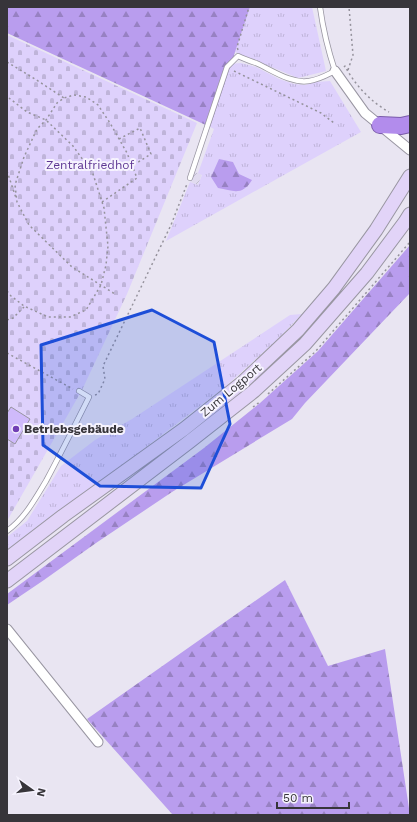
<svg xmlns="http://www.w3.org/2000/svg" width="417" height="822" viewBox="0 0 417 822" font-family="'Work Sans',sans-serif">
	<defs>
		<pattern id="industrial-furrows" width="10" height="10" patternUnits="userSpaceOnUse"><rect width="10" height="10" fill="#e1dbf0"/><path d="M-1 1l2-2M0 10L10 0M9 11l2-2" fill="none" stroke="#c2bdcf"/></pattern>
		<pattern id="grass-tufts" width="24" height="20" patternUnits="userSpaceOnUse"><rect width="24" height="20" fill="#ded1fc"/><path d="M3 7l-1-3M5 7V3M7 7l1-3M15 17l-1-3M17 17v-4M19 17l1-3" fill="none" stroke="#bfb4d9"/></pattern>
		<pattern id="forest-firs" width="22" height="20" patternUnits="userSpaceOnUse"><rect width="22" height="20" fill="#b99dee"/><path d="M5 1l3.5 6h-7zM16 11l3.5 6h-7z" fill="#9781c2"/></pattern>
		<pattern id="cemetery-stones" width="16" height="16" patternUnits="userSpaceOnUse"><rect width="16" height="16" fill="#ded1fc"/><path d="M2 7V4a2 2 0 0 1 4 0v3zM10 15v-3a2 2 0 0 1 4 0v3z" fill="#bfb4d9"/></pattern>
	</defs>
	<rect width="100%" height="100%" fill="#e9e5f2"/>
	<path fill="url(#industrial-furrows)" d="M194,172L202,174L198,185L190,182Z"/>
	<path fill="url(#grass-tufts)" fill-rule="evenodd" d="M250,7H312L326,71L298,78L235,52Z
		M241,63L256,67L279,79L294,84L305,85L316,82L330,81L361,132L291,171L166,241L190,182L198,185L202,175L198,173L214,129L210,127L230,64ZM219,160L233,162L239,174Z
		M302,314L278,339L225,387L7,553V537L27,521L61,466L95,440L132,419L290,315Z"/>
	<path fill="url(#forest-firs)" d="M7,7H250L210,127L7,33Z
		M219,159L233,162L239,174L252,180C242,196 234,191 218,188L211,177Z
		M410,245V293L305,403L292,419L172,492L96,543L44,580L7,605V594L204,448L260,403L318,351Z
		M285,580L328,666L385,649L410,815H173L87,719Z"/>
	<path fill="url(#cemetery-stones)" d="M7,35L197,123L127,294L82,390L7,521Z"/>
	<path fill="#cfbafb" stroke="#9794a0" d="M11,407L30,419L15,444L7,439V413Z"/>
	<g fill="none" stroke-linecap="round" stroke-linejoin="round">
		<g stroke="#9996a2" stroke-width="6">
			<path id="service" d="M190,178L227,67L238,56C244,59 250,61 256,63C272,70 291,84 309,81C318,80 327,75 335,71C328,50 323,29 320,7
				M7,531C25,518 35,499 46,481C61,453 75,425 89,397L79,391"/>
		</g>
		<g stroke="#9996a2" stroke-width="11">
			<path id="minor" d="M335,71L365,113L410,150
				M7,629L98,742"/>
		</g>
		<g stroke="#9996a2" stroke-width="15">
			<path id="secondary" d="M7,559L63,516L184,429L243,382L298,330L334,288L376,230L410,176
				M7,581L189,442L254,391L305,344L367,273L405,222L410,214"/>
		</g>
		<g stroke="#7a5baa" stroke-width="18">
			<path id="trunk" d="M380,125L401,126L410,124"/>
		</g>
		<path stroke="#95929c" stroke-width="1.5" stroke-dasharray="2 3" stroke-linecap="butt" d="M238,50L237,47L249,7
			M7,62L35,79L64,98
			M344,67L345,66C354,84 371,102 389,112
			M348,70L353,55L349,7
			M234,71L321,113L334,123
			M119,139L140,128L151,154L132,166
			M7,171L16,198
			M102,202L137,178L127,153L110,123L98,105L86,97L74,95L64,98L57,103L46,120L37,129L24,157L15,185L17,202L29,225L72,267L115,294
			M7,291L11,296L24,306L48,317H70L86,310L101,285L106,265L108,246L104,208L93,174L73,146L46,120L27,112L9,98
			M7,320L13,318L24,307
			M7,353L73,389
			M268,394L315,352L410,242
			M95,395L98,394L105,379L103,366L171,225L187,184
			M253,407L261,401"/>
		<use href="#service" stroke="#fff" stroke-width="4.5"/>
		<use href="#minor" stroke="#fff" stroke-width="9"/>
		<use href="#secondary" stroke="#e2d4f8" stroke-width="13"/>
		<use href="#trunk" stroke="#b28cec" stroke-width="16"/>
	</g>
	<path fill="#1d4ed8" fill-opacity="0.2" stroke="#1d4ed8" stroke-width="3" stroke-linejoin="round" d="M152,310L214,342L230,424L201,488L100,486L43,445L41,345Z"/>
	<circle fill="#713eb5" stroke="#f6f3fe" stroke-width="1.5" cx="16" cy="429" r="4"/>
	<g text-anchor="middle" stroke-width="4" stroke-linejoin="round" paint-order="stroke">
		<g font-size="12" fill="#5d3693" stroke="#f6f3fe">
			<text x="90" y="169">Zentralfriedhof</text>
		</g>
		<g font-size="12" fill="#37353a" stroke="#f6f3fe">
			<text transform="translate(231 390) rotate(-40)" y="4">Zum Logport</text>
		</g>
		<g font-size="12" font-weight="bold" fill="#37353a" stroke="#f6f3fe" text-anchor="start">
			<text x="24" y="433">Betriebsgebäude</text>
		</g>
	</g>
	<rect width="417" height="822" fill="none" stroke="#37353a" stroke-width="16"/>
	<g transform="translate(32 790) rotate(104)" stroke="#f6f3fe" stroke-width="3" paint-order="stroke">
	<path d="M0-3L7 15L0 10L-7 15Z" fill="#37353a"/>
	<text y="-6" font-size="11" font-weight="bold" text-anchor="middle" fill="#37353a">N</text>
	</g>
	<path d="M277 802v6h72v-6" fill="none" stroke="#37353a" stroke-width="2"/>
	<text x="283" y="802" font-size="12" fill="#37353a" stroke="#f6f3fe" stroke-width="3" paint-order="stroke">50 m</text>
</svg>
